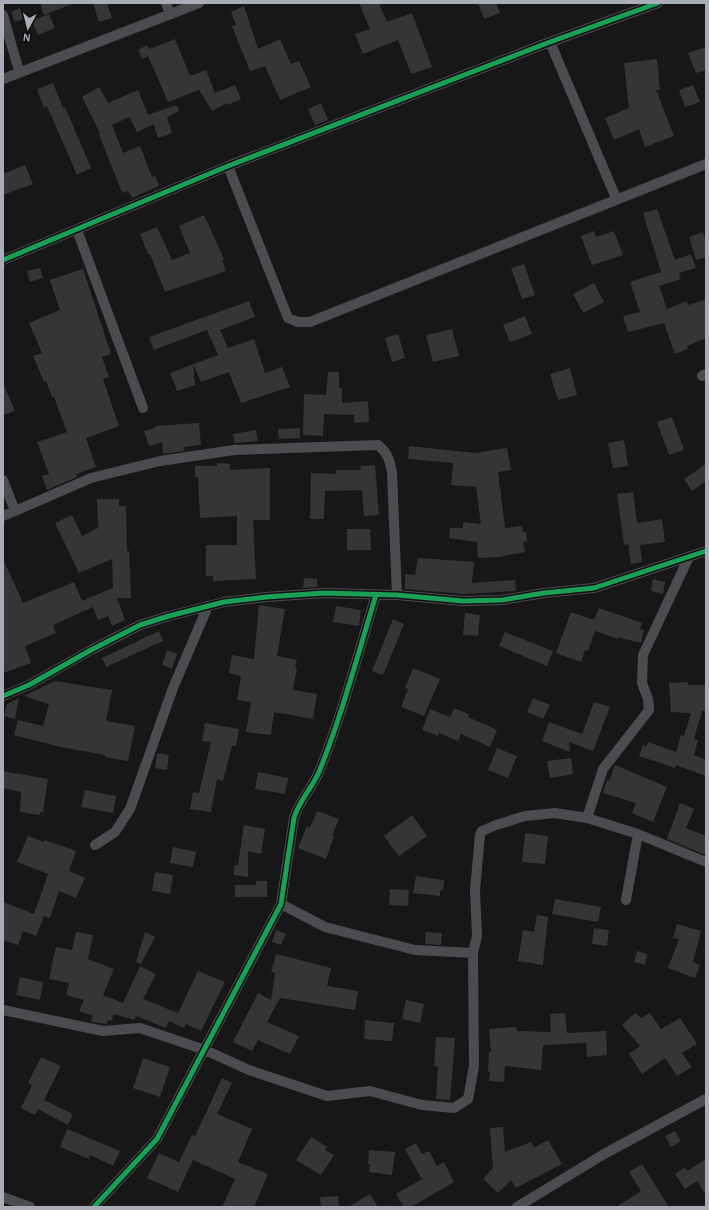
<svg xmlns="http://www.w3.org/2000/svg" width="709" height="1210" viewBox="0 0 709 1210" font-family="'Alegreya Sans',sans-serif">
	<rect width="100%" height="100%" fill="#171717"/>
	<path fill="#353536" d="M40,3H72V4L44,15Z
		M93,3H107L112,18L99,22Z
		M359,3H379L387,22L412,13L432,67L411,74L398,40L363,54L355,34L370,29Z
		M478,3H496L500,13L484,19Z
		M244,6L258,49L280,39L291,64L299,61L311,87L280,100L265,66L250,71L232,26L236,25L231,12Z
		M20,8L24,19L15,22L11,12Z
		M49,14L55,28L38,35L32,21Z
		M175,39L190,76L206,70L215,93L235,85L241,99L228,105L227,103L212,111L199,90L168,102L148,56L142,59L138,50L147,45L149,49Z
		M706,47V70L696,73L688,53Z
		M657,59L660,90H656L674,136L645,147L639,129L614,140L605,118L629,108L624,63Z
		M53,83L63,108L65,107L91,168L77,175L47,106L44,108L37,89Z
		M693,85L700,102L685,107L679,90Z
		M99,87L108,103L138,90L148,115L177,105L179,111L167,117L172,133L158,138L154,124L137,132L129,117L112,125L123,153L140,146L152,177L155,176L159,186L132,198L128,191L122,193L99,134L100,133L82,97Z
		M321,103L328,120L315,125L308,109Z
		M25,165L33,184L3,195V174Z
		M657,209L675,260L691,254L696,268L679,273L681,279L659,286L667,309L687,301L688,305L706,299V338L687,346L688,349L675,354L664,323L628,332L623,316L640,312L630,282L661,272L643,213Z
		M204,215L224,259L222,260L226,271L165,292L150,254H148L140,234L157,227L172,260L190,253L179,226Z
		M594,231L596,237L614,231L623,255L592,265L581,236Z
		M703,232L706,242V257L696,260L689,237Z
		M524,264L535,295L522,299L511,268Z
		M40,268L43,278L30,282L27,271Z
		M83,269L111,354L102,357L109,377L103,379L119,426L86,438L96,467L76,474L77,477L47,490L42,476L49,474L37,442L67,432L54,397H52L46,381L44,382L33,356L42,353L29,323L60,310L50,280Z
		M594,283L604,302L583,313L573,294Z
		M249,301L255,317L220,330L228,348L254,339L265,373L282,367L290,387L241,403L229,372L201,382L193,364L195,385L177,391L170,373L218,355L207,330L154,350L149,337Z
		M525,316L532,334L510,342L503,325Z
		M452,329L459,356L433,362L426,335Z
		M398,334L405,358L392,362L385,338Z
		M570,368L577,395L558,400L550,374Z
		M328,372H339V388H342V403L368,401L369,422L354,423V415L324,414L323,436L303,435L304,394L326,395Z
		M3,383L15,411L3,415Z
		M672,417L684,450L669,455L657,422Z
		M199,423L201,445L183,447L184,451L163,454L162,442L149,446L144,431L155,428V426Z
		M300,428V438L279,439L278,429Z
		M256,430L258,441L234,443L233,434Z
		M624,440L628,466L613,468L608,443Z
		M409,446L475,453L507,448L511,470L498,472L505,528L522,526L523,532H526L527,541L523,542L525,552L499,557L478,558L477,542L449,538L450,528H463V522L481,524L476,487L451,485L453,463L408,459Z
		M217,463L230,464V470L270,468V520H253L256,579L213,581V576H206V545H237V516L200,518L198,477H195V466H217Z
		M706,464V481L692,491L684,479Z
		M375,465L379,515L364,516L362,490L325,491L324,519H310L311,473L336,474V470H361L360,466Z
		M633,492L637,523L662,519L665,542L640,545L642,562L631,564L628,544L624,545L617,494Z
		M97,499H119V506H126L127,551H129L131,598H117L125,620L112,626L108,616L98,620L93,607L53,625L56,633L25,646L31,663L3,673V559L23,603L74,582L82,601L113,588L112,559L79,573L55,523L72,515L82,536L98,528Z
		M347,529H370L371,550H347Z
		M418,558L474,562L472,583L515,580L516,591L465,594L405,589V574L415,575Z
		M304,578L317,579V587L303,588Z
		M653,579L665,582L663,594L651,591Z
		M259,605L285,609L277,656L297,660L295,667L297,668L293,690L317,694L313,719L274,712L271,735L246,732L251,702L237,700L241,676L229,673L232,655L254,659Z
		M336,606L361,610L359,626L333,622Z
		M599,608L642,623L640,629L644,630L641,643L618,637V639L595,631L588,651L585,650L581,662L556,653L571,612L594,620Z
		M465,613L480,615L478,636L463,635Z
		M393,619L404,624L383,675L372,671Z
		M159,631L163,641L106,667L102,658Z
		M505,632L553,651L547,666L499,646Z
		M167,650L177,654L172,669L162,665Z
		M413,668L440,679L424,716L401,707L408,689L405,688Z
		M55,681L112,690L106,721L135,726L128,761L105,757V755L61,747L14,735L18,720L43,726L49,704L24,696Z
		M688,682V685H706V711H702L694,739L698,740L694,755L706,760V776L676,765L675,768L639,756L643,745L646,747L648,742L676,752L681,735L684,736L691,713L671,712L669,683Z
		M19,698L15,719L4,716L7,704Z
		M533,698L550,705L543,719L527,712Z
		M594,702L610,707L593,751L569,742L570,752L542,741L549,722L582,734Z
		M454,708L469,714L468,717L497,730L490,747L461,734L458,741L439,733L438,736L422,730L430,709L450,717Z
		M205,723L239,729L236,746H232L223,781L217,779L211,812L190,809L193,792L199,793L211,742L202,741Z
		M497,748L517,756L508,778L488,770Z
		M157,753L169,755L167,770L155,768Z
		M571,758L573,774L550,778L547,761Z
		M615,765L667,787L653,822L632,813L636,803L603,793L607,780L609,781Z
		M3,771L48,779L43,813L40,812V815L20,812L21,792L3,788Z
		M258,772L288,778L285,794L255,789Z
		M85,790L116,796L113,813L81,807Z
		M680,803L694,809L686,828L706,836V855L667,839Z
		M317,811L339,819L332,836L334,837L326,859L298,848L307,826L310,828Z
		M412,815L427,836L399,856L384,836Z
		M244,825L265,829L261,854L248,851V877L234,875V865H238Z
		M525,833L548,836L545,864L522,862Z
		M28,836L44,842L45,840L76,851L69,871L85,878L76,898L59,891L50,918L44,916L36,936L23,931L18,945L3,940V902L34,914L48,874L17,862Z
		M173,847L196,852L193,867L170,863Z
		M155,872L173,875L170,894L152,891Z
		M416,876L444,880L443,891L440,890V896L413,893Z
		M256,881H267V897H235V885H256Z
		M390,889L409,890L408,906L389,905Z
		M555,899L601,907L598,922L552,914Z
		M537,915L548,917L543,965L518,961L523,930L534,932Z
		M677,924L701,931L693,962L700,965L695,978L668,968L679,939L673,938Z
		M594,928L609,930L607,946L592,944Z
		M276,930L286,934L281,945L272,942Z
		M76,932L93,935L88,959L114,969L103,995L123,1003L140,966L156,974L143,999L178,1013L198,971L225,982L201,1031L186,1024L184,1028L169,1021L166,1028L136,1016L134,1020L114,1014L111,1021L108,1020L107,1024L91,1022L93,1016L79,1011L84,1000L66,995L69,983L49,979L56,947L72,950Z
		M145,932L155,937L141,964L136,962Z
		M426,932L442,933L441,945L425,944Z
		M637,951L647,954L645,965L634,962Z
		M276,954L331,968L327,986L358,991L355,1010L280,998L267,1022L299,1036L290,1054L258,1040L252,1051L233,1042L258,993L271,1000L275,973L271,972Z
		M20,977L43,982L40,1000L16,995Z
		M406,1000L424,1004L420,1023L402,1019Z
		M565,1013L567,1033L606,1031L607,1055L587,1057L586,1043L543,1045L541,1070L505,1066L504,1082L489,1081L490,1072H488L489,1052H491L489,1029L516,1027L517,1031L551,1032L550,1014Z
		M635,1013L641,1018L650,1013L661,1029L680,1018L697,1044L682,1053L692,1067L677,1076L665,1058L642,1074L629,1054L640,1046L622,1025Z
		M365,1020L394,1023L392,1041L364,1039Z
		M436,1037L455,1038L450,1100L436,1099L438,1067L434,1066Z
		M41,1057L61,1066L44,1100L73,1114L68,1125L38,1109L35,1115L21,1108L32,1085L28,1083Z
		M143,1058L170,1067L160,1097L133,1088Z
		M222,1078L232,1083L217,1114L252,1129L238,1162L268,1174L254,1207H222L235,1179L193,1160L178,1192L147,1178L159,1153L179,1162L192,1135L195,1136Z
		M503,1127L505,1152L531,1142L534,1148L548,1140L562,1164L516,1188L511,1180L498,1193L483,1179L493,1168L490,1128Z
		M67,1129L120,1151L113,1166L90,1155L89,1159L60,1147Z
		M675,1131L681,1141L671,1147L665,1136Z
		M311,1137L327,1147L325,1150L334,1155L321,1175L296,1160Z
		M416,1143L422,1154L429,1151L437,1166L444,1162L454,1182L411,1207H404L396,1194L424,1178H421L405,1149Z
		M369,1150L395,1152L392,1175L369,1172L370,1164H368Z
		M706,1159V1195L697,1181L685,1189L675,1174L685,1167L687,1171Z
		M642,1164L669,1207H616L641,1191L629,1172Z
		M370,1194L378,1207H348Z
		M338,1196L339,1207H321L320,1197Z"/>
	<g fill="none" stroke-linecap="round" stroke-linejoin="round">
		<path stroke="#4b4c50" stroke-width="10" d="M166,3L170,14
			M3,15L19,71
			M550,42L616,198
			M3,79L199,3
			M228,166L288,318L298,322H310L706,164
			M77,230L143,408
			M3,260L228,166L550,42L658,3
			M702,376L706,374
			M3,480L15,511L91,478L160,461L234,450L378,445C388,453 390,461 392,473L397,595
			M3,516L15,511
			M3,696L29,685L91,650L140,625L169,616L224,602L266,597L324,593L397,595L463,601L502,600L544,593L594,588L706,551
			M587,818L603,769L649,710L648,699L642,683L643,655L688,559
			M95,845L115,832L130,809L173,688L208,606
			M626,900L638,834
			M281,904L325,927L415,950L473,953L477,936L475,890L480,835L482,831L496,825L525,816L555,813L587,818L638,834L706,862
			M3,1010L103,1031L140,1028L205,1050L249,1070L327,1096L370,1091L422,1105L454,1108L468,1099L474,1066L473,953
			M3,1197L30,1207
			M94,1207L157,1139L281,904L294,818C299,801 312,788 319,772C342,715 358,654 376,595
			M517,1207L604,1154L706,1099"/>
		<g stroke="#111113" stroke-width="8">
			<path id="cycleway" d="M3,260L228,166L550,42L658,3
				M3,696L29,685L91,650L140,625L169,616L224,602L266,597L324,593L397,595L463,601L502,600L544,593L594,588L706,551
				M94,1207L157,1139L281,904L294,818C299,801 312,788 319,772C342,715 358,654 376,595"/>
		</g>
		<use href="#cycleway" stroke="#1a9f57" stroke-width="5"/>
	</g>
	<rect width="709" height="1210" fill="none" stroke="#a8adb8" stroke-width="8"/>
	<g transform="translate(28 28) rotate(187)" stroke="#111113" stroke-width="3" paint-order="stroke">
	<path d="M0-3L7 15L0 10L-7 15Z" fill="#a8adb8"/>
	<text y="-6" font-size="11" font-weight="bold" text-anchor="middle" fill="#a8adb8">N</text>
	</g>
</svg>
